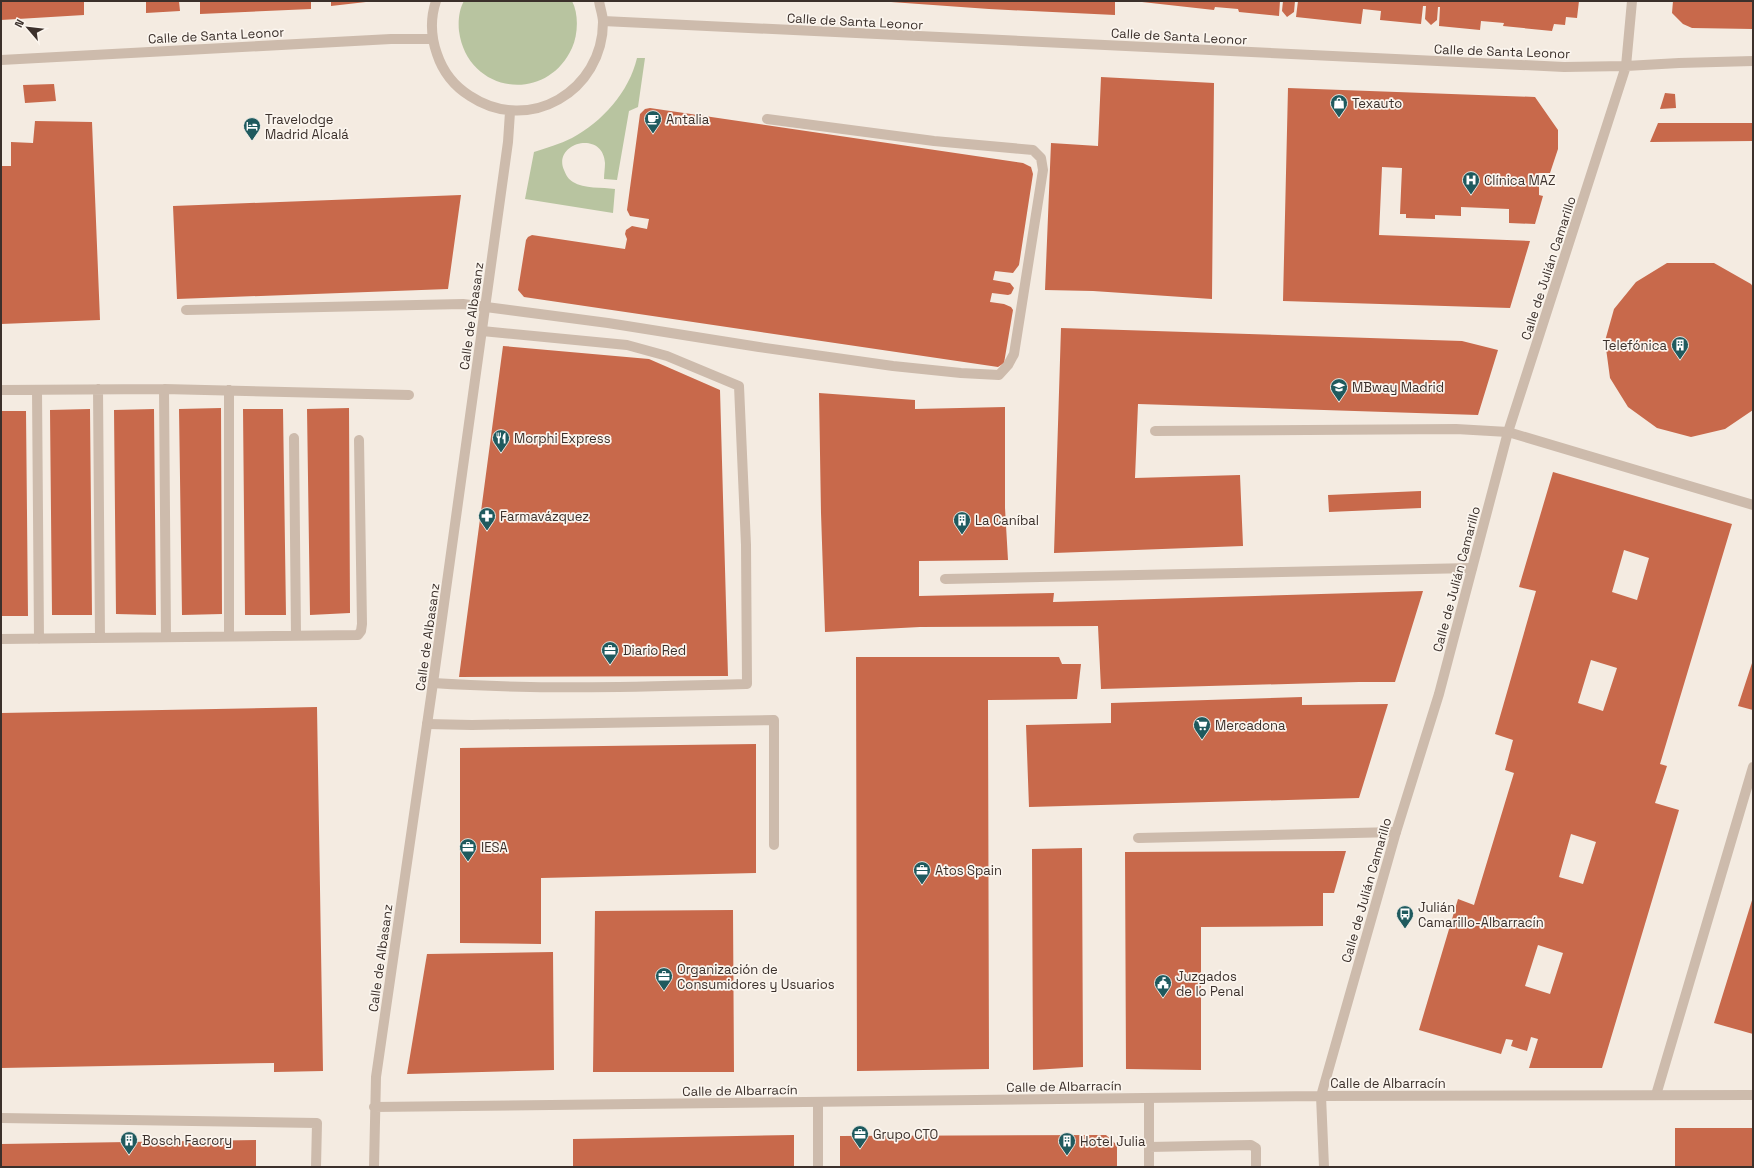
<svg xmlns="http://www.w3.org/2000/svg" width="1754" height="1168" viewBox="0 0 1754 1168" font-family="'Space Grotesk',sans-serif">
	<rect width="100%" height="100%" fill="#f4ebe1"/>
	<path fill="#b8c4a0" d="M464,1H572C579,14 578,35 572,48C546,105 467,93 459,31C458,22 459,9 464,1Z
		M637,58H645L638,107L629,111L617,180L604,179C604,174 605,168 605,163C603,129 552,143 564,170C566,175 568,179 573,182C584,189 602,187 615,189L613,213L525,199L534,152C546,148 560,144 572,138C602,122 629,92 637,58Z"/>
	<path fill="#c8694b" fill-rule="evenodd" d="M1,1H84V15L1,20Z
		M146,1H179L180,11L146,13Z
		M200,1H311V9L200,14Z
		M331,1H365L366,2L331,6Z
		M877,1H1115V15L989,9Z
		M1142,1H1280L1279,16L1239,12L1238,9L1215,7L1214,10L1142,2Z
		M1283,1H1295L1294,12L1287,17L1282,11Z
		M1298,1H1579L1577,18L1566,17L1565,25L1554,24L1552,31L1503,26L1504,23L1481,21L1480,30L1439,26L1440,7H1438L1437,20L1431,25L1425,19L1426,6H1423L1421,24L1380,20L1381,11L1363,9L1361,24L1296,17Z
		M1673,1H1753V29L1692,28L1683,24L1672,13Z
		M1101,77L1214,83L1212,299L1093,291L1045,290L1051,143L1098,146Z
		M54,84L56,101L25,103L23,85Z
		M1288,88L1535,97L1558,130V149L1550,173H1539V195L1543,196L1535,224L1509,223V209L1461,207V216L1435,215V219L1406,218V214H1400L1402,168L1382,167L1379,235L1530,241L1510,308L1283,301Z
		M1665,93L1675,94L1676,108L1660,109Z
		M650,108L1023,163L1031,167L1033,174L1019,265L1013,273L995,271L993,280L1010,283L1014,288L1011,294L1008,295L992,293L990,302L1004,304L1011,307L1013,310L1004,363L998,367L524,297L518,290L526,240L528,237L532,235L625,249L627,239L625,234L626,230L632,226L647,229L649,219L630,216L627,210L640,114L645,109Z
		M35,121L92,122L100,320L1,324V166H11V142L33,143Z
		M1658,123H1753V141L1650,142Z
		M461,195L448,289L177,299L173,206Z
		M1667,263H1714L1751,284L1753,287V410L1725,429L1691,437L1657,428L1628,407L1610,378L1605,341L1614,309L1636,282Z
		M1061,328L1462,341L1498,350L1478,415L1138,404L1135,478L1240,475L1243,546L1054,553Z
		M503,346L649,359L720,390L728,676L459,677Z
		M819,393L915,400V409L1005,407V508L1008,560L919,561V596L1054,593L1053,602L1423,591L1395,682H1359L1101,689L1098,626L920,627L825,632L821,513Z
		M221,408L222,614L182,615L179,409Z
		M349,408L350,613L310,615L307,409Z
		M90,409L92,615H52L50,410Z
		M154,409L156,615L116,614L114,410Z
		M243,409H283L286,615H245Z
		M1,411H26L28,616H1Z
		M1553,472L1732,524L1660,764L1667,766L1655,803L1679,810L1602,1068H1529L1538,1039L1531,1037L1527,1051L1511,1046L1513,1040L1506,1039L1501,1054L1419,1030L1458,899L1474,905L1514,773L1505,770L1513,740L1495,734L1536,591L1519,587ZM1624,550L1649,558L1637,600L1612,592ZM1591,660L1617,668L1603,711L1578,703ZM1571,834L1596,842L1583,884L1559,877ZM1538,945L1563,953L1550,994L1525,986Z
		M1421,491V508L1329,512L1328,495Z
		M856,657H1059L1062,664H1081L1077,699L988,700L989,1069L857,1071Z
		M1753,660V710L1738,706Z
		M1302,697V705L1388,704L1359,798L1029,807L1026,725L1111,723V703Z
		M317,707L323,1071L274,1072V1063L1,1068V713Z
		M756,744V873L541,878V944L460,943V748Z
		M1082,848L1083,1067L1033,1070L1032,849Z
		M1346,851L1334,893H1323V926L1201,927V1070L1126,1069L1125,852Z
		M1753,897V1034L1714,1023Z
		M733,910L734,1072H593L595,911Z
		M553,952L554,1070L407,1074L427,954Z
		M1675,1128H1753V1167H1675Z
		M794,1135V1167H573V1139Z
		M1106,1135L1117,1145V1167H840V1136Z
		M256,1140V1167H1V1144Z"/>
	<g fill="none" stroke-linecap="round" stroke-linejoin="round">
		<path stroke="#cdbbac" stroke-width="10" d="M186,310L463,304L608,323L759,347L893,366L961,373L999,375L1008,365L1014,354L1043,170L1041,158L1033,150L934,141L767,119
			M98,389L100,638
			M164,389L166,637
			M1,390L164,389L409,395
			M37,390L39,639
			M1155,431L1456,429L1508,432L1753,505
			M294,438L296,635
			M945,579L1472,568
			M229,636V390
			M1,639L358,635L361,631L362,624L359,440
			M433,683C538,690 642,687 747,684L746,545L739,386L667,356L627,345L482,331
			M427,724L472,725L774,720V845
			M1138,838L1396,832
			M1656,1095L1753,767
			M1,1118L317,1123L316,1167
			M1149,1147L1251,1145L1256,1148V1167
			M818,1167V1102
			M1149,1167V1099"/>
		<path stroke="#cdbbac" stroke-width="10" d="M436,1C430,19 431,37 437,54C443,72 454,86 470,96C529,135 603,91 603,22C603,15 600,8 599,1
			M603,21L1564,67L1626,66L1679,63L1753,61
			M1,60L391,39H432
			M374,1107L1321,1096L1753,1095
			M374,1167L376,1077L433,683L508,142L510,112
			M1324,1167L1321,1096L1396,832L1439,694L1508,432L1626,66L1632,1"/>
	</g>
	<defs>
		<g id="shop-pin" transform="scale(0.9)"><path d="M0 17L-7.5 6A9.5 9.5 0 1 1 7.5 6Z" fill="#1f5a5e" stroke="#fbf5ee"/><path d="M-5-2.5h2.3a2.7 3.5 0 0 1 5.4 0H5L5.5 6h-11ZM-1.5-2.5h3a1.5 2.3 0 0 0-3 0Z" fill="#fff"/></g>
		<g id="cafe-pin" transform="scale(0.9)"><path d="M0 17L-7.5 6A9.5 9.5 0 1 1 7.5 6Z" fill="#1f5a5e" stroke="#fbf5ee"/><path d="M-5.5-4.5H6V0H3Q3 3.5 0 3.5H-2.5Q-5.5 3.5-5.5 0ZM3-3.2v2h1.7v-2ZM-6 4.5H4V6H-6Z" fill="#fff"/></g>
		<g id="hotel-pin" transform="scale(0.9)"><path d="M0 17L-7.5 6A9.5 9.5 0 1 1 7.5 6Z" fill="#1f5a5e" stroke="#fbf5ee"/><path d="M-6-4.5h1.5V1H6V5H4.5V3h-9V5H-6ZM-4 0a1.8 1.8 0 1 1 3.6 0ZM.5 0V-2.5h3Q6-2.5 6 0Z" fill="#fff"/></g>
		<g id="hospital-pin" transform="scale(0.9)"><path d="M0 17L-7.5 6A9.5 9.5 0 1 1 7.5 6Z" fill="#1f5a5e" stroke="#fbf5ee"/><path d="M-5-5h3v3.5h4V-5h3V5h-3V1.5h-4V5h-3Z" fill="#fff"/></g>
		<g id="building-pin" transform="scale(0.9)"><path d="M0 17L-7.5 6A9.5 9.5 0 1 1 7.5 6Z" fill="#1f5a5e" stroke="#fbf5ee"/><path d="M-4-6H4V6H1V3H-1V6H-4ZM-2.5-4.3h1.7v1.8h-1.7ZM.8-4.3h1.7v1.8H.8ZM-2.5-1h1.7V.8h-1.7ZM.8-1h1.7V.8H.8Z" fill="#fff"/></g>
		<g id="university-pin" transform="scale(0.9)"><path d="M0 17L-7.5 6A9.5 9.5 0 1 1 7.5 6Z" fill="#1f5a5e" stroke="#fbf5ee"/><path d="M0-5L7-2L0 1L-7-2ZM-4 1L0 2.5L4 1V4Q0 6-4 4Z" fill="#fff"/></g>
		<g id="restaurant-pin" transform="scale(0.9)"><path d="M0 17L-7.5 6A9.5 9.5 0 1 1 7.5 6Z" fill="#1f5a5e" stroke="#fbf5ee"/><path d="M-5-6h1v4h1v-4h1v4h1v-4h1v5L-1.5 .5V6h-2V.5L-5-1ZM5-6V6H3V1.5H1.5Q1.5-4 5-6Z" fill="#fff"/></g>
		<g id="pharmacy-pin" transform="scale(0.9)"><path d="M0 17L-7.5 6A9.5 9.5 0 1 1 7.5 6Z" fill="#1f5a5e" stroke="#fbf5ee"/><path d="M-2-6h4v4h4v4h-4v4h-4v-4h-4v-4h4Z" fill="#fff"/></g>
		<g id="office-pin" transform="scale(0.9)"><path d="M0 17L-7.5 6A9.5 9.5 0 1 1 7.5 6Z" fill="#1f5a5e" stroke="#fbf5ee"/><path d="M-6-3h4V-5.5h4V-3h4V5H-6ZM-1-4.5V-3h2v-1.5ZM-6 0V1H6V0Z" fill="#fff"/></g>
		<g id="supermarket-pin" transform="scale(0.9)"><path d="M0 17L-7.5 6A9.5 9.5 0 1 1 7.5 6Z" fill="#1f5a5e" stroke="#fbf5ee"/><path d="M-6-5.5h2.5l.6 2H6L4.5 2H-2.5L-4.4-4H-6ZM-1.5 3.2a1.3 1.3 0 1 0 .1 0ZM3 3.2a1.3 1.3 0 1 0 .1 0Z" fill="#fff"/></g>
		<g id="bus-pin" transform="scale(0.9)"><path d="M0 17L-7.5 6A9.5 9.5 0 1 1 7.5 6Z" fill="#1f5a5e" stroke="#fbf5ee"/><path d="M-5-6H5V4H4V6H2V4H-2V6H-4V4H-5ZM-3.5-4V0h7V-4ZM-3.5 1.2v1.5H-2V1.2ZM2 1.2v1.5H3.5V1.2Z" fill="#fff"/></g>
		<g id="civic-pin" transform="scale(0.9)"><path d="M0 17L-7.5 6A9.5 9.5 0 1 1 7.5 6Z" fill="#1f5a5e" stroke="#fbf5ee"/><path d="M-.6-6.5H3V-4.5H.6V-3L4-1V1h2V6H-6V1h2V-1L-.6-3ZM-1.2 2.5V6h2.4V2.5Z" fill="#fff"/></g>
	</defs>
	<g fill-rule="evenodd">
		<use href="#shop-pin" x="1339" y="103"/>
		<use href="#cafe-pin" x="653" y="119"/>
		<use href="#hotel-pin" x="252" y="126"/>
		<use href="#hospital-pin" x="1471" y="180"/>
		<use href="#building-pin" x="1680" y="345"/>
		<use href="#university-pin" x="1339" y="387"/>
		<use href="#restaurant-pin" x="501" y="438"/>
		<use href="#pharmacy-pin" x="487" y="516"/>
		<use href="#building-pin" x="962" y="520"/>
		<use href="#office-pin" x="610" y="650"/>
		<use href="#supermarket-pin" x="1202" y="725"/>
		<use href="#office-pin" x="468" y="847"/>
		<use href="#office-pin" x="922" y="870"/>
		<use href="#bus-pin" x="1405" y="914"/>
		<use href="#office-pin" x="664" y="976"/>
		<use href="#civic-pin" x="1163" y="983"/>
		<use href="#office-pin" x="860" y="1134"/>
		<use href="#building-pin" x="129" y="1140"/>
		<use href="#building-pin" x="1067" y="1141"/>
	</g>
	<g text-anchor="middle" stroke-width="3.5" stroke-linejoin="round" paint-order="stroke">
		<g font-size="13" fill="#3b302b" stroke="#fbf5ee">
			<text transform="translate(855 21) rotate(3)" y="5">Calle de Santa Leonor</text>
			<text transform="translate(216 35) rotate(-3)" y="5">Calle de Santa Leonor</text>
			<text transform="translate(1179 36) rotate(3)" y="5">Calle de Santa Leonor</text>
			<text transform="translate(1502 51) rotate(2)" y="5">Calle de Santa Leonor</text>
			<text transform="translate(1548 268) rotate(-72)" y="5">Calle de Julián Camarillo</text>
			<text transform="translate(471 316) rotate(-82)" y="5">Calle de Albasanz</text>
			<text transform="translate(1456 579) rotate(-75)" y="5">Calle de Julián Camarillo</text>
			<text transform="translate(427 637) rotate(-82)" y="5">Calle de Albasanz</text>
			<text transform="translate(1366 890) rotate(-74)" y="5">Calle de Julián Camarillo</text>
			<text transform="translate(380 958) rotate(-82)" y="5">Calle de Albasanz</text>
			<text x="1388" y="1088">Calle de Albarracín</text>
			<text transform="translate(1064 1086) rotate(-1)" y="5">Calle de Albarracín</text>
			<text transform="translate(740 1090) rotate(-1)" y="5">Calle de Albarracín</text>
		</g>
		<g font-size="13" fill="#3b302b" stroke="#fbf5ee" text-anchor="start">
			<text x="1352" y="108">Texauto</text>
			<text x="265" y="124">Travelodge<tspan x="265" dy="15">Madrid Alcalá</tspan></text>
			<text x="666" y="124">Antalia</text>
			<text x="1484" y="185">Clínica MAZ</text>
			<text x="1667" y="350" text-anchor="end">Telefónica</text>
			<text x="1352" y="392">MBway Madrid</text>
			<text x="514" y="443">Morphi Express</text>
			<text x="500" y="521">Farmavázquez</text>
			<text x="975" y="525">La Caníbal</text>
			<text x="623" y="655">Diario Red</text>
			<text x="1215" y="730">Mercadona</text>
			<text x="481" y="852">IESA</text>
			<text x="935" y="875">Atos Spain</text>
			<text x="1418" y="912">Julián<tspan x="1418" dy="15">Camarillo-Albarracín</tspan></text>
			<text x="677" y="974">Organización de<tspan x="677" dy="15">Consumidores y Usuarios</tspan></text>
			<text x="1176" y="981">Juzgados<tspan x="1176" dy="15">de lo Penal</tspan></text>
			<text x="873" y="1139">Grupo CTO</text>
			<text x="142" y="1145">Bosch Facrory</text>
			<text x="1080" y="1146">Hotel Julia</text>
		</g>
	</g>
	<rect width="1754" height="1168" fill="none" stroke="#3b302b" stroke-width="4"/>
	<g transform="translate(28 28) rotate(298)" stroke="#fbf5ee" stroke-width="3" paint-order="stroke">
	<path d="M0-3L7 15L0 10L-7 15Z" fill="#3b302b"/>
	<text y="-6" font-size="11" font-weight="bold" text-anchor="middle" fill="#3b302b">N</text>
	</g>
</svg>
